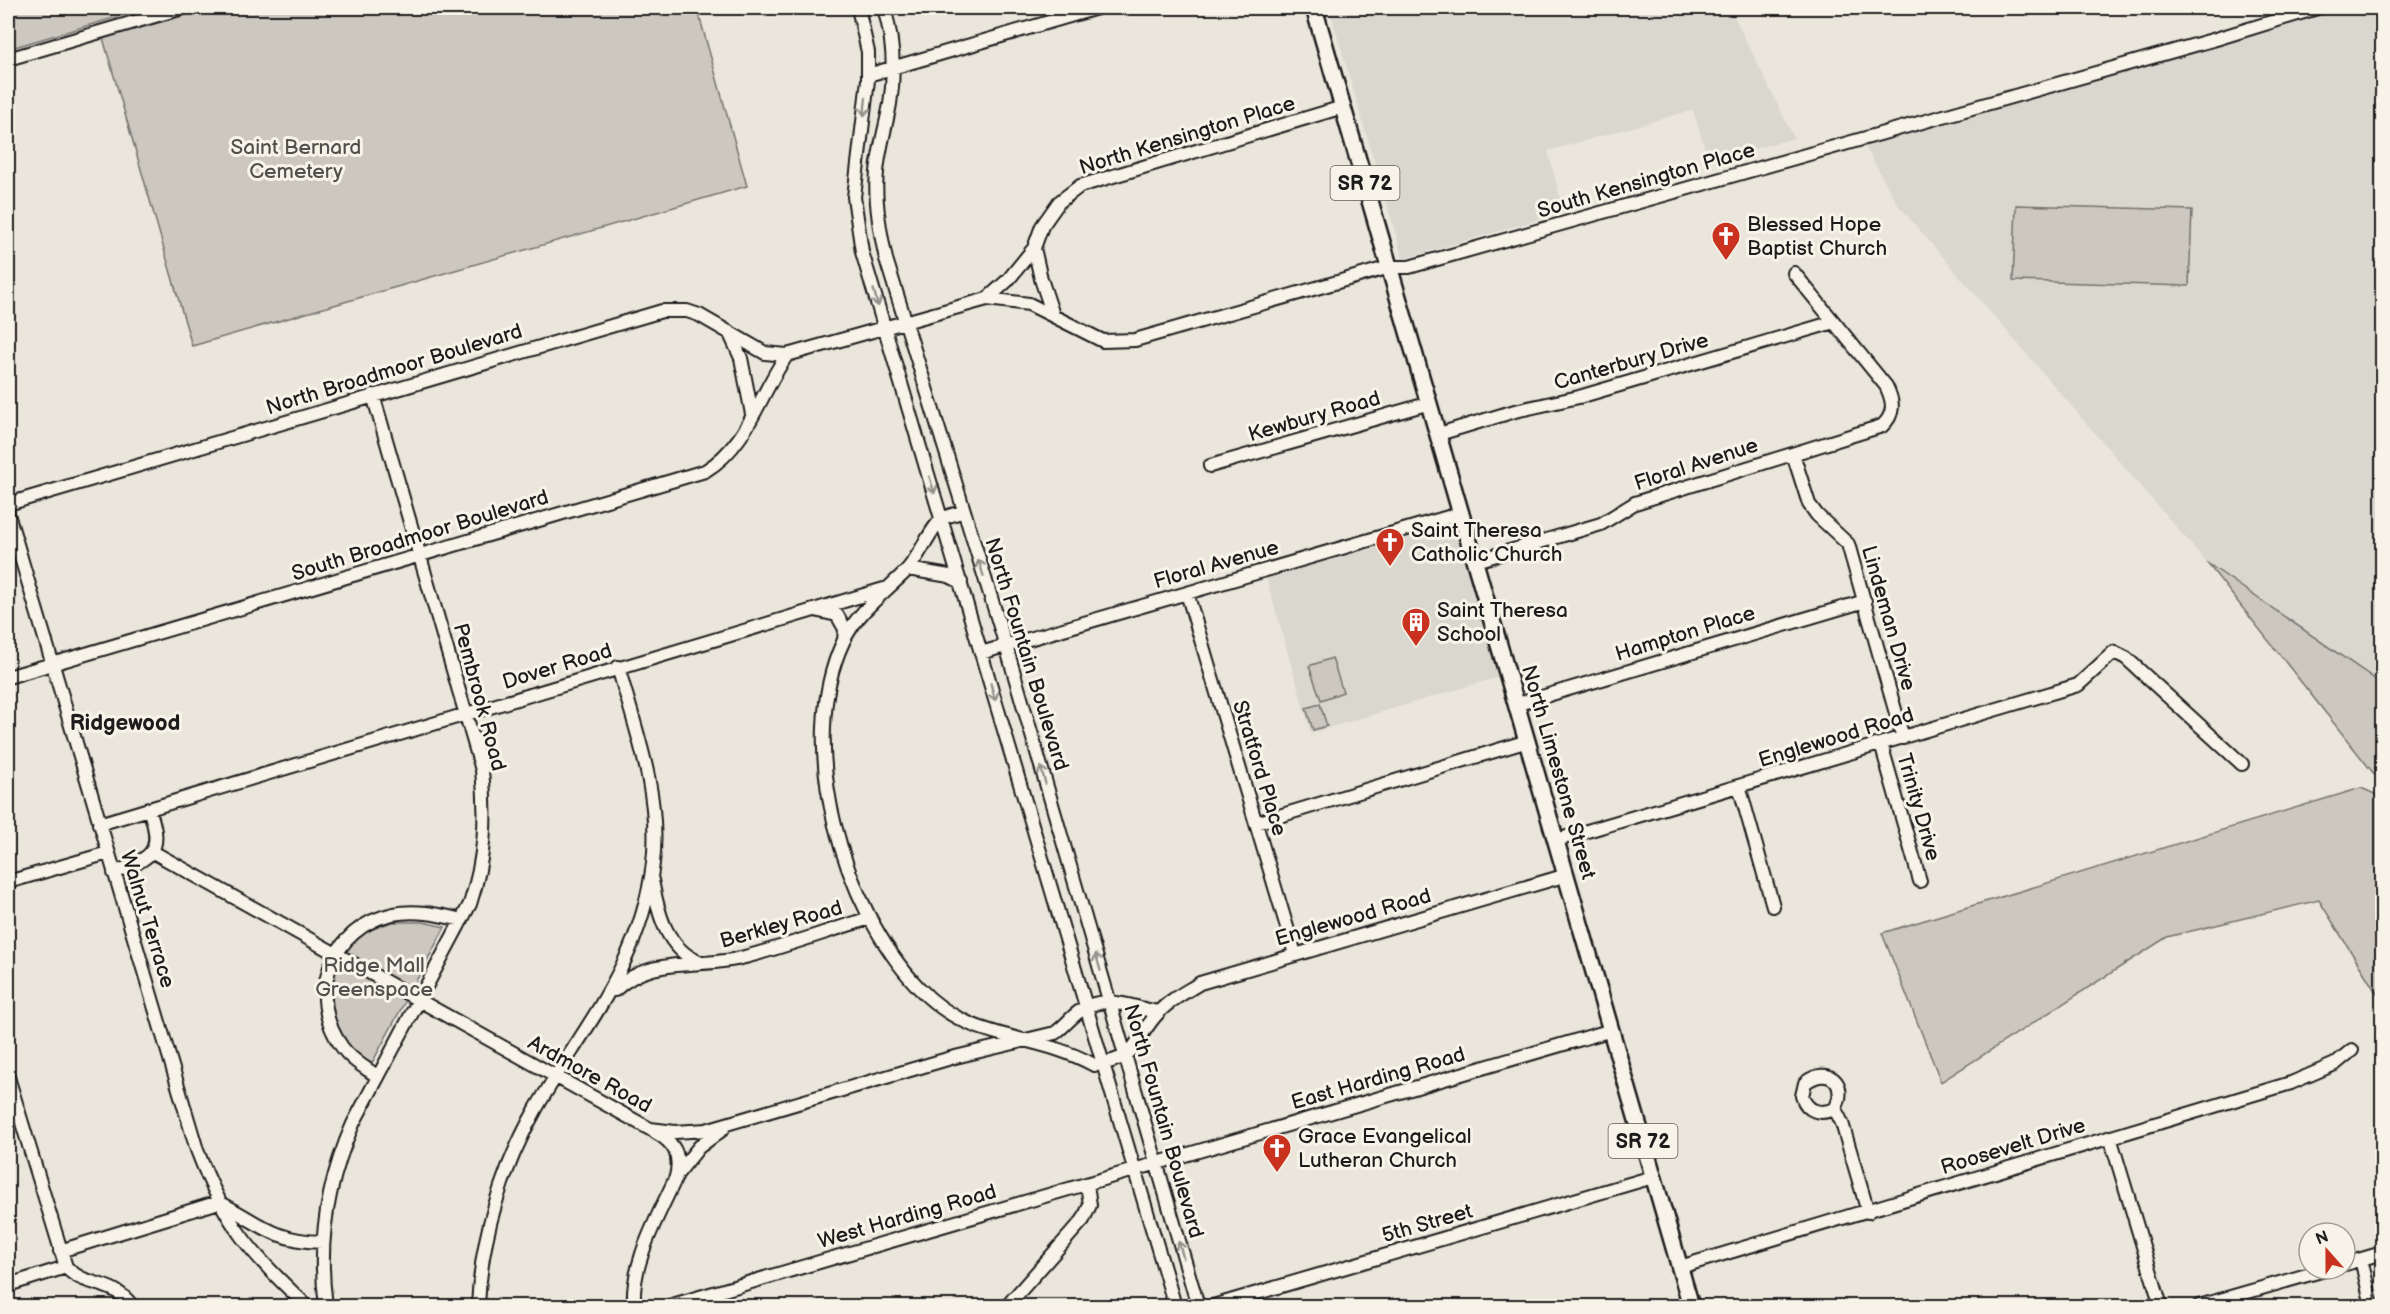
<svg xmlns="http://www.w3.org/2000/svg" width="2390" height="1314" viewBox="0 0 2390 1314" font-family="'Balsamiq Sans',sans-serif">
	<rect width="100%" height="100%" fill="#eae6dc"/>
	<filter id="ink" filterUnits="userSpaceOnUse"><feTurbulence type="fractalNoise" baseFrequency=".0167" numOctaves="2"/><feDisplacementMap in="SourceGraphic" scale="12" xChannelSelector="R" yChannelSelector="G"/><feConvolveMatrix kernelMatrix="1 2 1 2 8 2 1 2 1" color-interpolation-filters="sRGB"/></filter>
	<g filter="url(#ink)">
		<path fill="#dad7ce" d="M1329,8H1730L1794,138L1709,161L1693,110L1548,151L1564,212L1403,259Z
			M2317,8H2382V684L2207,563L1898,205L1861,139Z
			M1462,513L1509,674L1311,733L1264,570Z"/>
		<path fill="#ccc8c0" stroke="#74726e" stroke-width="1.5" d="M8,8H148L8,49Z
			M212,8H697L747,186L192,346L103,38Z
			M2016,205L2192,210L2189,286L2013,281Z
			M2207,563L2382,684V784Z
			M1332,658L1343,692L1321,700L1309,666Z
			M1320,704L1327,726L1313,730L1306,708Z
			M2361,788L2382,797V1002L2319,900L2167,937L1941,1082L1882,933Z
			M392,922H423L445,927L372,1063C328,1049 318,983 344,949C356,934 375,928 392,922Z"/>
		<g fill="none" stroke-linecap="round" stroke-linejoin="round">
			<g stroke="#1c1c1c" stroke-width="16">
				<path id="minor" d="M858,8L868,52V80L854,197L862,252L1175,1306
					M884,8C893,38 895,72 890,104C886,126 879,149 877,172C874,200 880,232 886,259L1006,646L1198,1306
					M8,59L182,8
					M868,75L1097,8
					M1034,248L1041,279L1053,315
					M987,299L1008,280L1034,248L1042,226L1059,202L1080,186L1343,107
					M730,334L741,358L752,414
					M1439,434L1515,411L1579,397L1834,322
					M1793,454L1809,504L1817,515L1848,544L1903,738
					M1210,466L1430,403
					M8,504L662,311H687L699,315L765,353L787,355L987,299L1029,304L1103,341L1135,340L1390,267H1409L2216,39L2317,8
					M964,511C957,514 948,515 942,519C931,527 919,558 906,571C884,593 857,612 843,642C795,745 843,908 919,988C973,1045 1030,1030 1094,1065C1142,1058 1131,1042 1158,1013C1169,1000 1186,992 1200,983L1567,875
					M8,514L197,1150C225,1224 250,1253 307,1306
					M1476,561L1601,524L1635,503L1882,426C1895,414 1894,402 1886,386L1794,273
					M908,569L949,576L961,582
					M1187,593L1295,954
					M819,611L837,615L845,629L844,640
					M981,653L1462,513
					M8,677L705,471C749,444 758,396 787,355
					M1518,704L1865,601
					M1881,744L1920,881
					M1739,786L1773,906
					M1256,823L1528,741
					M99,824L884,589
					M1557,840L2078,685L2114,652L2126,658L2242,764
					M153,852L650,1129L675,1132L706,1130L951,1058L1055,1033C1065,1026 1071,1017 1080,1011C1103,993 1133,1008 1158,1012
					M114,873C153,857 164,852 149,809
					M652,880C658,913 666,948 699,962
					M8,882L108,853
					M615,990C651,955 697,969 741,958C785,947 827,931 870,918
					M8,1077L66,1267C84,1288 114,1279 132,1306
					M378,1077C366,1068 351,1060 342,1047C305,996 331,927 393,914C416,909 440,915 462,920
					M1835,1109C1820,1115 1807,1112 1802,1096L1805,1083C1828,1065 1849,1083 1835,1109L1842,1123L1868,1212
					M2110,1137L2161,1306
					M678,1173L699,1147L723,1129
					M60,1251L219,1202C259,1223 273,1241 322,1242
					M2361,1259L2372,1306
					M2345,1264L2382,1253
					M1680,1267L2291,1083L2335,1064L2352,1050
					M8,1285L66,1267
					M326,1306C317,1242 327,1183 353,1124L470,904C485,859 487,817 482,770L373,395
					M478,1306C481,1237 502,1168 537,1107C585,1025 641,963 653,863C661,796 636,730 618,667
					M634,1306C631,1262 658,1217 676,1177C681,1155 675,1143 655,1132
					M669,1306L1612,1030
					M1007,1306L1083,1220L1090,1205L1087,1184
					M1213,1306L1653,1177
					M2199,1306L2328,1269"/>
			</g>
			<g stroke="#1c1c1c" stroke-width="20">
				<path id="major" d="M1314,8L1691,1306"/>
			</g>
			<use href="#minor" stroke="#f7f3e8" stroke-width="12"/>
			<use href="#major" stroke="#f7f3e8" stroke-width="15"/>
		</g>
		<defs><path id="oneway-shaft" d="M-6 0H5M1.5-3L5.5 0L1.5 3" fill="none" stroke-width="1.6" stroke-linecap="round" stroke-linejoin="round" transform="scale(1.5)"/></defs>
		<g stroke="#94928c">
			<use href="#oneway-shaft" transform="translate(865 107) rotate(96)"/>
			<use href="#oneway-shaft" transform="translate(876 298) rotate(74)"/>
			<use href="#oneway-shaft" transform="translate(932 485) rotate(73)"/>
			<use href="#oneway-shaft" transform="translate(981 568) rotate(-108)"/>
			<use href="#oneway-shaft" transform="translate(993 692) rotate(74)"/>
			<use href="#oneway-shaft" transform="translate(1043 775) rotate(-106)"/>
			<use href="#oneway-shaft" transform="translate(1098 962) rotate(-106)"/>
			<use href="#oneway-shaft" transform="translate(1181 1250) rotate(-106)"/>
		</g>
	</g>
	<defs>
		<g id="church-pin" transform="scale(1.5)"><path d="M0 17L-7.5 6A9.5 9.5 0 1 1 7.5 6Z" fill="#c8321e" stroke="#f7f3e8"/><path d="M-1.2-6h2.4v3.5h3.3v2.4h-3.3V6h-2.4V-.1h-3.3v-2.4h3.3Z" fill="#fff"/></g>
		<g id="building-pin" transform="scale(1.5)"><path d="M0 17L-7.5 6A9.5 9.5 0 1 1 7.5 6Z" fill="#c8321e" stroke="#f7f3e8"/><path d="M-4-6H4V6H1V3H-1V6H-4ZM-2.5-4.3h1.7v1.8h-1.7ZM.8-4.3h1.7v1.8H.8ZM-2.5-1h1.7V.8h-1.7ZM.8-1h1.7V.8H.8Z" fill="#fff"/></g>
	</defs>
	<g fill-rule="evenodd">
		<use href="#church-pin" x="1726" y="236"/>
		<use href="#church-pin" x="1390" y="542"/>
		<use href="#building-pin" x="1416" y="622"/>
		<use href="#church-pin" x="1277" y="1148"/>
	</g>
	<g text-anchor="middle" stroke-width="6" stroke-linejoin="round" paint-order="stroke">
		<g fill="#f7f3e8" stroke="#5e5c59" stroke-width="1.5">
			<rect x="1330.5" y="166" width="69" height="34" rx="4.5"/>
			<rect x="1608.5" y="1124" width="69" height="34" rx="4.5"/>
		</g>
		<g font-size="20" font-weight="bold" fill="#1c1c1c">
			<text x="1365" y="190">SR 72</text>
			<text x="1643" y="1148">SR 72</text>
		</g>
		<g font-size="21" fill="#1c1c1c" stroke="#f7f3e8">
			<text transform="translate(1187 135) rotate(-17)" y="7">North Kensington Place</text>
			<text transform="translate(1646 180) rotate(-16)" y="7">South Kensington Place</text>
			<text transform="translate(1631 361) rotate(-16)" y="7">Canterbury Drive</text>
			<text transform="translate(394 369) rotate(-17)" y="7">North Broadmoor Boulevard</text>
			<text transform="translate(1314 416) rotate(-16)" y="7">Kewbury Road</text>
			<text transform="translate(1696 464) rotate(-18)" y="7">Floral Avenue</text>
			<text transform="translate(420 535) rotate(-17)" y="7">South Broadmoor Boulevard</text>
			<text transform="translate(1216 564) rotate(-16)" y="7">Floral Avenue</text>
			<text transform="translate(1889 618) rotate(74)" y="7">Lindeman Drive</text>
			<text transform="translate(1685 633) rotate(-17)" y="7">Hampton Place</text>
			<text transform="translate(1027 654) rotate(73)" y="7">North Fountain Boulevard</text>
			<text transform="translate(557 666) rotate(-17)" y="7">Dover Road</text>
			<text transform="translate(480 697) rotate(75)" y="7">Pembrook Road</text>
			<text transform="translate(1836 737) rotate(-17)" y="7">Englewood Road</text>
			<text transform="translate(1260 768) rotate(73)" y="7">Stratford Place</text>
			<text transform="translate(1559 772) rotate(74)" y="7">North Limestone Street</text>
			<text transform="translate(1919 807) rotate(74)" y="7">Trinity Drive</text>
			<text transform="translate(1353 917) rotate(-16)" y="7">Englewood Road</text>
			<text transform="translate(148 919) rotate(73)" y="7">Walnut Terrace</text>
			<text transform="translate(781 924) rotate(-16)" y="7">Berkley Road</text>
			<text transform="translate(590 1074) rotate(29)" y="7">Ardmore Road</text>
			<text transform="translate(1378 1078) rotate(-16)" y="7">East Harding Road</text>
			<text transform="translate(1164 1121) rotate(74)" y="7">North Fountain Boulevard</text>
			<text transform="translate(2013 1146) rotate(-17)" y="7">Roosevelt Drive</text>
			<text transform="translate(907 1216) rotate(-16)" y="7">West Harding Road</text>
			<text transform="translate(1427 1223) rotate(-16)" y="7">5th Street</text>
		</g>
		<g font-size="21" fill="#51504d" stroke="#f7f3e8">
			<text x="296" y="154">Saint Bernard<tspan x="296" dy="24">Cemetery</tspan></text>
			<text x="374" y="972">Ridge Mall<tspan x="374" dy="24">Greenspace</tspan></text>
		</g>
		<g font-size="21" fill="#1c1c1c" stroke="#f7f3e8" text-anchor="start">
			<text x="1747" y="231">Blessed Hope<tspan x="1747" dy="24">Baptist Church</tspan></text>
			<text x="1411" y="537">Saint Theresa<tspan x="1411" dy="24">Catholic Church</tspan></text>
			<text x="1437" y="617">Saint Theresa<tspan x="1437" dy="24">School</tspan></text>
			<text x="1298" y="1143">Grace Evangelical<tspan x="1298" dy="24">Lutheran Church</tspan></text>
		</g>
		<g font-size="22" font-weight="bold" fill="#1c1c1c" stroke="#f7f3e8">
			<text x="125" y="730">Ridgewood</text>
		</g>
	</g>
	<rect width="2390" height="1314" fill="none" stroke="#f7f3e8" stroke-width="30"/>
	<rect x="15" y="15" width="2360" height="1284" fill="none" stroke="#1c1c1c" stroke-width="2" filter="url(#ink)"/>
	<g transform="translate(2327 1251) rotate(339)"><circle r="28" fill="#f7f3e8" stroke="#9f9d96" stroke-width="1.5"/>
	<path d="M0-4.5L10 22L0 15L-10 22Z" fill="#c8321e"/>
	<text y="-9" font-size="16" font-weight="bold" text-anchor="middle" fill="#1c1c1c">N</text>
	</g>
</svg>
